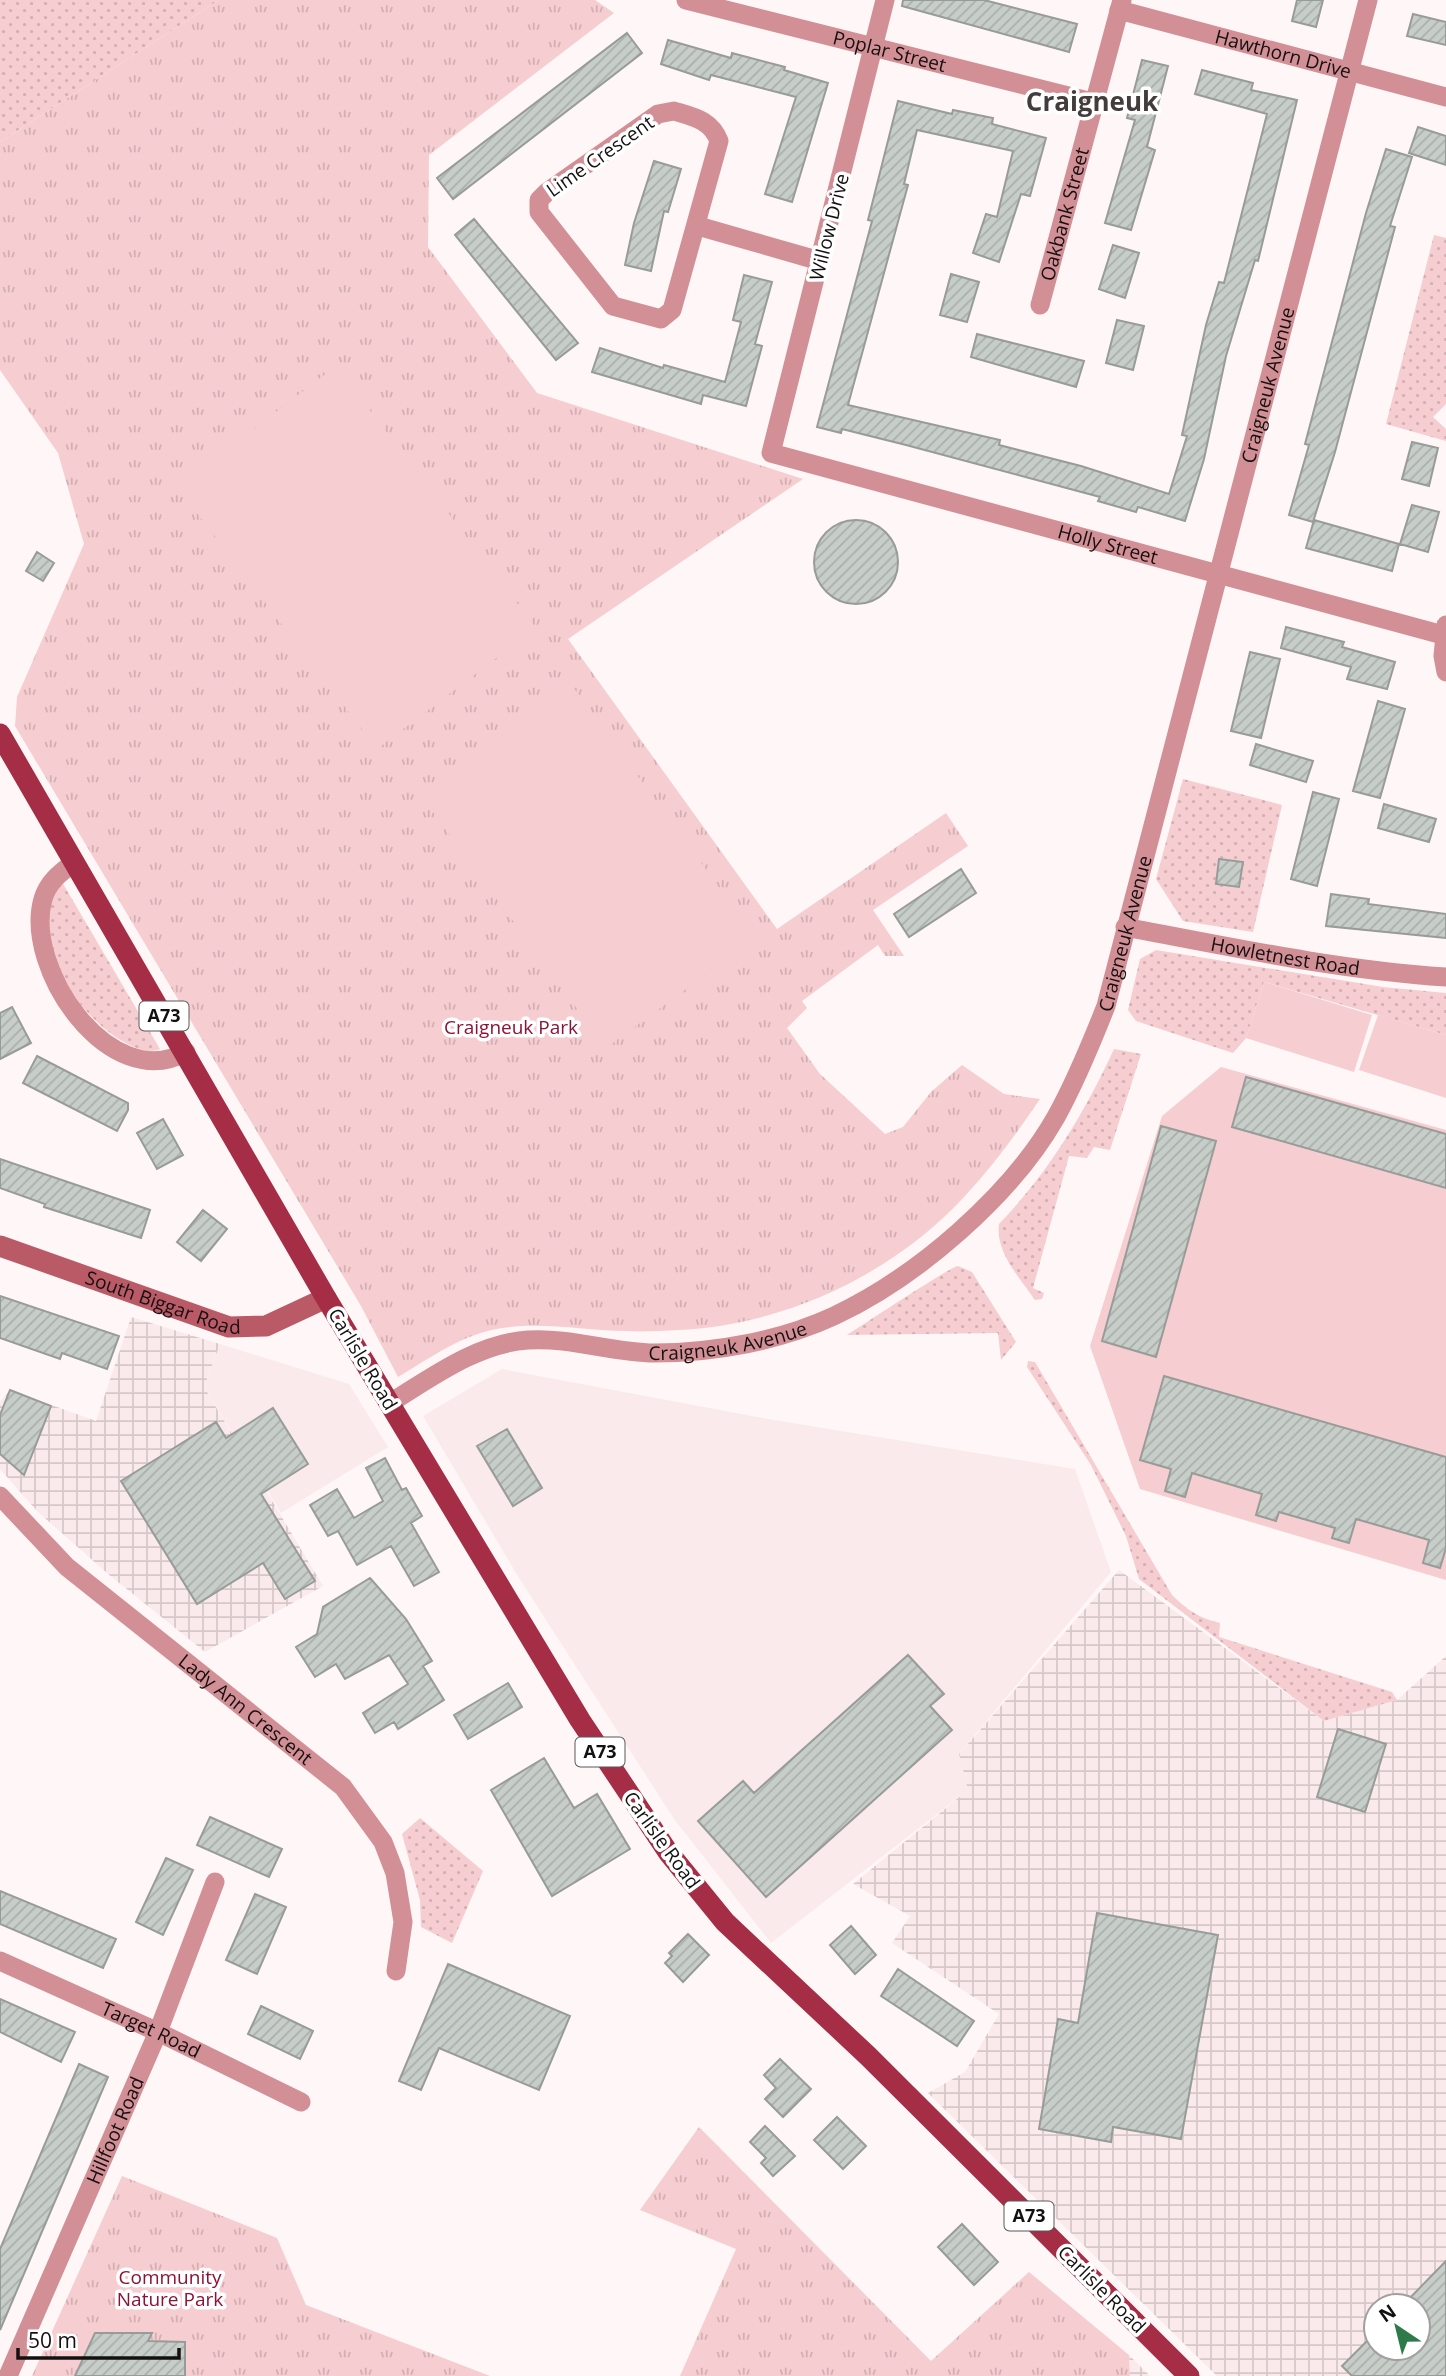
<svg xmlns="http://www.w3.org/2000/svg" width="1446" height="2376" viewBox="0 0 1446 2376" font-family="'Open Sans',sans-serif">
	<defs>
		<pattern id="industrial-grid" width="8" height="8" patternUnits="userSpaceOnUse" patternTransform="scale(1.75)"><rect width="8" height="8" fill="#fbeaeb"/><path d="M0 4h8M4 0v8" fill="none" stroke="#d6c8c8"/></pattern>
		<pattern id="grass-dots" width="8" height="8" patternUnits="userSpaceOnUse" patternTransform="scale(1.75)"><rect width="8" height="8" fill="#f6cdd0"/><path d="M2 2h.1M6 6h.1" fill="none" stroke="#d2afb2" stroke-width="1.8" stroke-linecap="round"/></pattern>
		<pattern id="park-tufts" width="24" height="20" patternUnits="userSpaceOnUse" patternTransform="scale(1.75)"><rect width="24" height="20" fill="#f6cdd0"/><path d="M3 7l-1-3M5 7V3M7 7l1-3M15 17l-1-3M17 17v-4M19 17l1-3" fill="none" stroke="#d2afb2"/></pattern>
		<pattern id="building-hatch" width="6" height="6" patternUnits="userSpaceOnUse" patternTransform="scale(1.75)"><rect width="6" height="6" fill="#c7cdc8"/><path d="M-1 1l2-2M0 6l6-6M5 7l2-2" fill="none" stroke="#aaafab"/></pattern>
	</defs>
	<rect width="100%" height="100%" fill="#fff7f7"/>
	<path fill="#fbeaeb" d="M220,1344L349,1384L388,1447L281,1513L204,1387Z
		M502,1369L774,1420L1075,1469L1111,1572L959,1754L968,1790L771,1943L674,1819L519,1578L423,1416Z"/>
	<path fill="url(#industrial-grid)" fill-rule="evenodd" d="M131,1317L220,1344L204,1387L323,1586L205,1652L108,1574L37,1511L0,1469V1402L10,1390L96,1421Z
		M1119,1570L1324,1721L1397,1700L1446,1656V2376H1217L928,2093L965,2072L999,2014L892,1943L910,1916L853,1884L968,1790L959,1754ZM1376,2306H1418V2348H1376Z
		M1129,2355L1150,2376H1130Z"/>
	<path fill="url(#grass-dots)" d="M0,0H219L0,142Z
		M1434,235L1446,238V404L1433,417L1446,429V441L1386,424Z
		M1183,779L1282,805L1253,932L1183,921L1156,879Z
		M62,882L160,1049C148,1054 135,1048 124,1042C76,1016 23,934 62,882Z
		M1156,950L1383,987L1446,993V1035L1264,982L1246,1038L1233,1053L1136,1021L1128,1010L1140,959Z
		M1114,1049L1141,1054L1110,1150L1094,1147L1087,1158L1069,1156L1033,1288L1044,1293L1042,1299L1035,1300C1020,1278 995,1252 999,1224C1049,1172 1084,1114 1114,1049Z
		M958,1266L972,1272L1016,1342L1001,1360L998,1333L847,1335C863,1325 950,1267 958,1266Z
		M1028,1361L1035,1362L1172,1595C1187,1610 1199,1618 1220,1623L1219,1637L1392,1692L1397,1700L1324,1721L1139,1579L1126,1536L1091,1465L1027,1367Z
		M420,1818L483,1871L452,1943L421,1927L420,1900L402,1834Z"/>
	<path fill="url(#park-tufts)" d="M219,0H595L614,13L429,155L428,247L537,393L803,479L568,639L777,929L946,813L968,846L873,910L904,956H885L878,945L802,1001L807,1008L787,1028L820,1074L885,1134L903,1127L931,1092L962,1065L1004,1094L1040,1099C1017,1133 993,1166 965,1196C892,1275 785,1325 678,1330C661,1331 643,1332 625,1331C572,1330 518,1316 467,1338C443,1348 420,1364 398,1377L361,1306L15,726L17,697L84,544L58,453L0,370V142Z
		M699,2127L931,2361L1029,2272L1129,2355L1130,2376H680L736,2249L640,2210Z
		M122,2176L277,2238L306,2305L490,2376H32Z"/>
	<path fill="#f6cdd0" d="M336,366L536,628L377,749L177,487Z
		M573,687L756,938L606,1048L422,797Z
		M1264,982L1372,1015L1354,1072L1246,1038Z
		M1378,1015L1446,1035V1098L1359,1070Z
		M1221,1067L1446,1130V1580L1140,1489L1090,1346L1162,1116Z"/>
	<path fill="url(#building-hatch)" stroke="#979c98" stroke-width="2" d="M903,0H984L1077,24L1069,52L902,6Z
		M1297,0H1323L1316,27L1292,21Z
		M1413,14L1446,22V45L1407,36Z
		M627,33L642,53L453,199L437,178Z
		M668,40L731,58L732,53L785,67L784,70L828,83L792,202L765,194L796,97L711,75L709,80L661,64Z
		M1142,60L1168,66L1147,147L1155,150L1131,230L1105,223L1135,120L1127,118Z
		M1202,70L1253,83L1251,90L1297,100L1258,261L1255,260L1226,356L1204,459L1185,521L1138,507L1136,512L1098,501L1100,497L906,445L842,429L841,433L817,427L872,221L868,220L898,101L952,114L953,110L993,118L992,124L1046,138L1030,196L1021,194L999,262L973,253L986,214L997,217L1013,151L917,130L904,184L908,185L848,405L1000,440L999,445L1081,466L1169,494L1187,436L1182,435L1206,325L1219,282L1224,283L1267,114L1195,94Z
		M1418,127L1446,136V165L1409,153Z
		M1386,149L1412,157L1390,226L1395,227L1335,452L1313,522L1289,515L1309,445L1305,444L1366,213Z
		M654,161L681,169L668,212L664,211L651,271L625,265L634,223Z
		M474,219L578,343L556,360L455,235Z
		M1113,245L1139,253L1125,298L1099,289Z
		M951,274L979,282L967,322L940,315Z
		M744,275L772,282L755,344L762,346L746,406L703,395L701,404L592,372L600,348L663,368L664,365L725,382L741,322L733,320Z
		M1117,320L1144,326L1133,370L1106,363Z
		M977,334L1084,361L1076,387L971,357Z
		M1412,442L1438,448L1429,486L1402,479Z
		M1412,505L1439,512L1428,552L1400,544Z
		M1314,520L1399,544L1392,571L1306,548Z
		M814 562a42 42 0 1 1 84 0a42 42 0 1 1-84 0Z
		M37,552L54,563L43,581L26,571Z
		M1286,627L1344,642L1342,647L1395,662L1387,689L1347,679L1351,667L1281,648Z
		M1250,652L1280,659L1261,738L1231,731Z
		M1378,701L1405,709L1380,798L1353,791Z
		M1256,744L1313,761L1306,782L1250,765Z
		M1313,792L1339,799L1317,886L1291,879Z
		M1384,804L1436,819L1429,842L1378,828Z
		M1219,859L1243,862L1239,887L1216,884Z
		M961,869L976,893L909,937L894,914Z
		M1331,894L1369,899L1368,904L1446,914V938L1326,926Z
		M12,1007L31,1043L0,1059V1013Z
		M37,1056L128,1103V1110L117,1131L23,1083Z
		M1246,1077L1446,1134V1188L1232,1127Z
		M163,1119L183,1155L157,1169L137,1133Z
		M1161,1126L1216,1141L1156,1357L1102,1341Z
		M0,1159L150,1210L141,1238L44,1207L45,1204L0,1188Z
		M203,1210L227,1229L201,1261L177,1242Z
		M0,1296L119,1336L107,1369L62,1353L60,1359L0,1338Z
		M1164,1376L1446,1457V1548L1440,1568L1423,1563L1429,1540L1356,1519L1349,1543L1332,1538L1335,1528L1279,1512L1276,1521L1256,1515L1262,1494L1192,1473L1185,1497L1165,1491L1171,1469L1140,1460Z
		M10,1390L51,1406L24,1475L0,1454V1415Z
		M273,1408L308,1464L261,1494L315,1581L285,1599L263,1563L197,1604L121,1481L216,1422L226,1438Z
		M507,1429L542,1488L513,1506L477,1446Z
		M385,1458L402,1490L406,1488L422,1516L411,1523L439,1572L414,1586L391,1546L357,1565L338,1531L328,1536L310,1505L337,1489L354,1518L383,1501L366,1468Z
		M370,1578L406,1619L432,1661L423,1666L444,1700L398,1729L394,1722L375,1733L363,1713L408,1684L389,1655L345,1679L336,1664L315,1677L296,1647L317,1634L323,1607Z
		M908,1655L944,1694L930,1706L952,1730L766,1897L698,1821L743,1781L754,1793Z
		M508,1683L522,1707L468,1739L454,1715Z
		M1338,1729L1386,1744L1365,1812L1317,1797Z
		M544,1758L574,1808L597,1794L630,1849L552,1896L491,1790Z
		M210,1817L282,1849L269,1877L197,1845Z
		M166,1858L193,1870L163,1935L136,1922Z
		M0,1891L116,1939L103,1968L0,1924Z
		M255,1894L286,1907L257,1974L226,1960Z
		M1097,1913L1218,1935L1181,2139L1113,2127L1111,2142L1039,2129L1058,2019L1078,2023Z
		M851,1926L876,1955L855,1974L830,1945Z
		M688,1934L709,1955L683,1982L665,1963L672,1956L669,1953Z
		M448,1964L570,2016L539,2090L439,2048L421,2090L399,2081Z
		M898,1969L974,2021L957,2046L881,1996Z
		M0,1999L75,2032L61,2062L0,2032Z
		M261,2006L313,2031L300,2059L248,2034Z
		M780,2059L811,2089L783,2117L765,2099L776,2088L764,2075Z
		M79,2064L108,2077L0,2330V2249Z
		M837,2117L866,2146L843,2169L814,2140Z
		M765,2126L795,2156L773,2176L761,2163L766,2158L750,2142Z
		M962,2224L998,2262L974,2285L938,2247Z
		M1446,2261V2376H1352L1342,2366L1376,2332V2348H1418V2306H1402Z
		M95,2333H152L148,2341L185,2342V2376H75Z"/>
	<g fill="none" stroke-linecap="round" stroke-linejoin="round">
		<g stroke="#d38f96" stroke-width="19">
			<path id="s1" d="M686,0L1092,102"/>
			<path id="s2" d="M885,0L771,453L1443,635"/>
			<path id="s3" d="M1119,10L1446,97"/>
			<path d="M674,111C694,117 711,120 719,141L672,310L661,319L613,306L539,212V200L547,192L658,114Z"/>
			<path d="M698,226L820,261"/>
			<path id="s4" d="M1040,305L1122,0"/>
			<path d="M1446,625L1443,656L1446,672"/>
			<path d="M73,863C60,873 48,882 43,899C23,968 110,1095 186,1052"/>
			<path id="s5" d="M1125,927C1231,947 1338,970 1446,977"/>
			<path id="s6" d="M390,1403C432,1377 478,1343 528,1340C570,1337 613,1353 654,1353C714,1353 780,1341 834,1316C917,1277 1011,1196 1056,1117C1076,1081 1091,1044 1106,1006L1368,0"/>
			<path id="s7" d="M0,1496L67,1567L343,1787L383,1842L395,1873L403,1922L396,1971"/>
			<path id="s8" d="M0,1961L158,2032L301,2102"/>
			<path id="s9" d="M8,2376L158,2032L215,1882"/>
		</g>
		<path stroke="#ba5a67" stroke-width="21" id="s10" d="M0,1246L229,1327L266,1326L326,1298"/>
		<path stroke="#a52d46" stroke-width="21" d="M0,734L326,1298L580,1720L668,1852L725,1922L868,2056L1189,2376"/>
	</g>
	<g text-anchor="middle" stroke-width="7" stroke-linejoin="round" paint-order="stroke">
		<g fill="#fff" stroke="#5a5858" stroke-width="2">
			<rect x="139.5" y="1001.5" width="49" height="29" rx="5"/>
			<rect x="575.5" y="1737.5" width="49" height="29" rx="5"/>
			<rect x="1004.5" y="2201.5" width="49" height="29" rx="5"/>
		</g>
		<g font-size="18" font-weight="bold" fill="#131010">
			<text x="164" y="1022">A73</text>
			<text x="600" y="1758">A73</text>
			<text x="1029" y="2222">A73</text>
		</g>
		<g font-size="19" fill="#131010" stroke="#fff">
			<text dy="7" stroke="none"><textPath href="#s1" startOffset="210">Poplar Street</textPath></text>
			<text dy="7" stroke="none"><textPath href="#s3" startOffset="170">Hawthorn Drive</textPath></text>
			<text transform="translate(600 156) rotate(-35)" y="7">Lime Crescent</text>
			<text dy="7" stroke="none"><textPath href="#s4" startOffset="94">Oakbank Street</textPath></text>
			<text transform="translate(829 227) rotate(-76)" y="7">Willow Drive</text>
			<text dy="7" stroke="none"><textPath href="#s6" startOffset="1531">Craigneuk Avenue</textPath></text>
			<text dy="7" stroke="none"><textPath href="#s2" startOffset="816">Holly Street</textPath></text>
			<text dy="7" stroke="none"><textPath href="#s6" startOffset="964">Craigneuk Avenue</textPath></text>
			<text dy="7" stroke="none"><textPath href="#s5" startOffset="163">Howletnest Road</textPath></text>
			<text dy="7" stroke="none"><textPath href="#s10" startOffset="173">South Biggar Road</textPath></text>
			<text dy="7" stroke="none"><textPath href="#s6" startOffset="355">Craigneuk Avenue</textPath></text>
			<text transform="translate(363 1359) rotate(59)" y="7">Carlisle Road</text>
			<text dy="7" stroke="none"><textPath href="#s7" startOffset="326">Lady Ann Crescent</textPath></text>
			<text transform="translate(662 1840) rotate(54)" y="7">Carlisle Road</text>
			<text dy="7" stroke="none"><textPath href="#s8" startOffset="166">Target Road</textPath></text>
			<text dy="7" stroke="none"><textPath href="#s9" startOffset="268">Hillfoot Road</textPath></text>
			<text transform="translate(1102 2289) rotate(45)" y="7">Carlisle Road</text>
		</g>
		<g font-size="19" fill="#8d1334" stroke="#fff">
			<text x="511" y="1034">Craigneuk Park</text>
			<text x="170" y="2284">Community<tspan x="170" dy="22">Nature Park</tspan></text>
		</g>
		<g font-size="26" font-weight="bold" fill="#433c3d" stroke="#fff">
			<text x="1092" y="111">Craigneuk</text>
		</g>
	</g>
	<g transform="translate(1397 2327) rotate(325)"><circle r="33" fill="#ffffff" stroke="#a19f9f" stroke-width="2"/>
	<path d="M0-5L12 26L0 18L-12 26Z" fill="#2e7a48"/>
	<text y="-10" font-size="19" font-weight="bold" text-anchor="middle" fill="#131010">N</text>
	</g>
	<path d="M18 2348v10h161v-10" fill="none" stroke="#131010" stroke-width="3.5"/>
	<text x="28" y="2348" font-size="21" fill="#131010" stroke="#ffffff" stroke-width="5" paint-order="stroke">50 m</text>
</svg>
